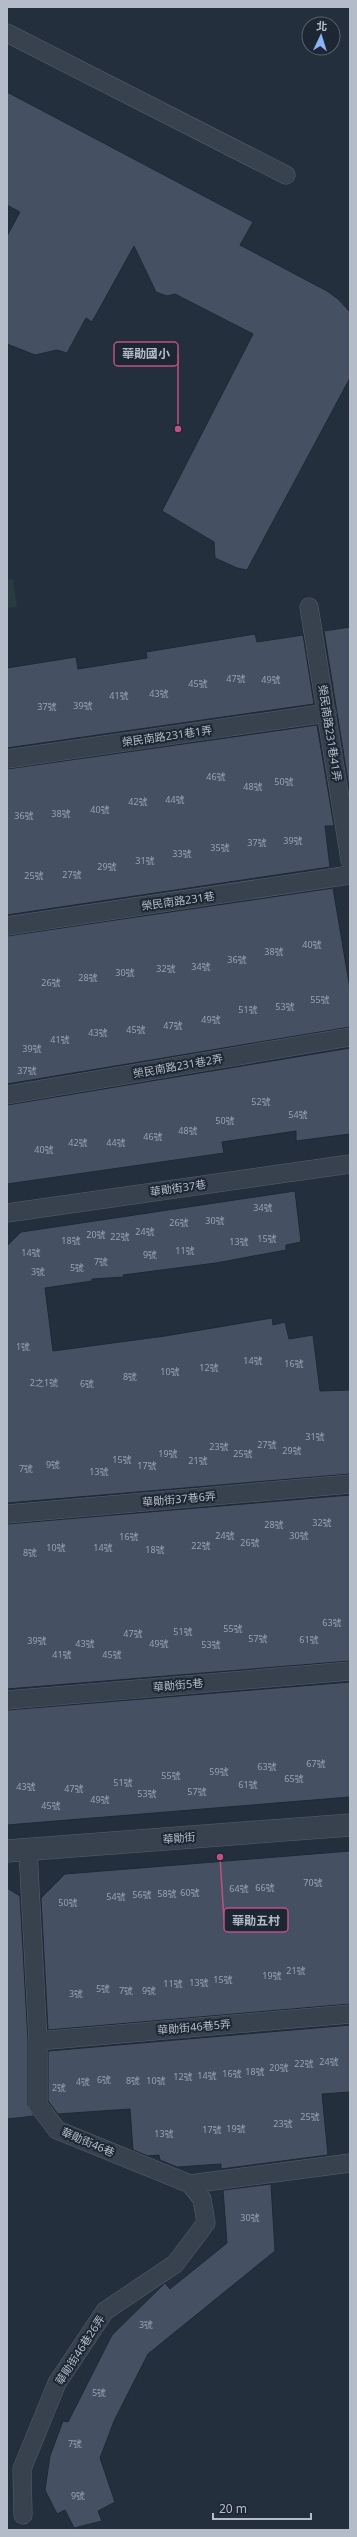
<svg xmlns="http://www.w3.org/2000/svg" width="357" height="2537" viewBox="0 0 357 2537" font-family="'Noto Sans','Noto Sans TC',sans-serif">
	<rect width="100%" height="100%" fill="#242f3e"/>
	<path fill="#263c3f" d="M13,579L17,607L7,608V580Z"/>
	<path fill="#455162" stroke="#1f2835" d="M7,92L253,222L240,245L327,291L338,299L350,312V378L247,570L237,568L215,558L214,542L162,511L253,334L175,294L167,296L156,292L134,246L92,322L86,318L67,353L57,350L35,355L7,344V236L20,212L7,205Z
		M350,627V794L324,631Z
		M255,634L257,642L303,635L314,704L7,748V668L76,657L78,669L147,658L146,652Z
		M317,725L334,826H325L330,867L7,915V769Z
		M333,888L350,989V1027L7,1084V936Z
		M350,1048V1134L296,1141V1131L222,1142L224,1153L7,1184V1105Z
		M295,1191L301,1242L286,1245V1250L216,1263L123,1275L124,1277L92,1279V1281L45,1288L53,1351L165,1336L272,1318L273,1325L285,1322L289,1339L313,1335L320,1391L350,1390V1474L7,1503V1246L21,1232Z
		M350,1495V1661L7,1689V1524Z
		M350,1682V1797L7,1825V1710Z
		M350,1851V2004L48,2030L41,1898L65,1874Z
		M7,1888L20,1896L28,2041V2105L34,2116L7,2119Z
		M350,2025V2092L322,2094L328,2155L221,2169V2164L177,2167L160,2160L159,2155L148,2156L133,2150L130,2109L58,2114L48,2101V2051Z
		M271,2184L275,2251L148,2354L114,2421L100,2458L115,2502L98,2511L102,2521L74,2528L65,2510L57,2514L45,2490L50,2456L63,2421L68,2422L112,2335L163,2285L165,2283L170,2289L227,2243L223,2190Z"/>
	<g fill="none" stroke-linecap="round" stroke-linejoin="round">
		<g stroke="#565f6c" stroke-width="19">
			<path id="service" d="M7,33L286,175
				M309,607L350,860
				M7,759L327,713
				M7,926L350,875
				M7,1095L350,1037
				M7,1213L350,1164
				M7,1514L350,1484
				M7,1700L350,1671
				M28,1850L38,2041V2105L57,2130L190,2184L350,2163
				M38,2041L350,2014
				M23,2515L22,2469L57,2383L105,2311L175,2264L206,2223L202,2199L190,2184"/>
		</g>
		<g stroke="#565f6c" stroke-width="23">
			<path id="minor" d="M7,1851L350,1825"/>
		</g>
		<use href="#service" stroke="#38414e" stroke-width="18"/>
		<use href="#minor" stroke="#38414e" stroke-width="22"/>
	</g>
	<g text-anchor="middle" stroke-width="4" stroke-linejoin="round" paint-order="stroke">
		<g font-size="9" fill="#98a1af">
			<text x="236" y="682">47號</text>
			<text x="271" y="683">49號</text>
			<text x="198" y="687">45號</text>
			<text x="159" y="697">43號</text>
			<text x="119" y="699">41號</text>
			<text x="83" y="709">39號</text>
			<text x="47" y="710">37號</text>
			<text x="216" y="780">46號</text>
			<text x="284" y="785">50號</text>
			<text x="253" y="790">48號</text>
			<text x="175" y="803">44號</text>
			<text x="138" y="805">42號</text>
			<text x="100" y="813">40號</text>
			<text x="61" y="817">38號</text>
			<text x="24" y="819">36號</text>
			<text x="293" y="844">39號</text>
			<text x="257" y="846">37號</text>
			<text x="220" y="851">35號</text>
			<text x="182" y="857">33號</text>
			<text x="145" y="864">31號</text>
			<text x="107" y="870">29號</text>
			<text x="72" y="878">27號</text>
			<text x="34" y="879">25號</text>
			<text x="312" y="948">40號</text>
			<text x="274" y="955">38號</text>
			<text x="237" y="963">36號</text>
			<text x="201" y="970">34號</text>
			<text x="166" y="972">32號</text>
			<text x="125" y="976">30號</text>
			<text x="88" y="981">28號</text>
			<text x="51" y="986">26號</text>
			<text x="320" y="1003">55號</text>
			<text x="285" y="1010">53號</text>
			<text x="248" y="1013">51號</text>
			<text x="211" y="1023">49號</text>
			<text x="173" y="1029">47號</text>
			<text x="136" y="1033">45號</text>
			<text x="98" y="1036">43號</text>
			<text x="60" y="1043">41號</text>
			<text x="32" y="1052">39號</text>
			<text x="27" y="1074">37號</text>
			<text x="261" y="1105">52號</text>
			<text x="298" y="1118">54號</text>
			<text x="225" y="1124">50號</text>
			<text x="188" y="1134">48號</text>
			<text x="153" y="1140">46號</text>
			<text x="78" y="1146">42號</text>
			<text x="116" y="1146">44號</text>
			<text x="44" y="1153">40號</text>
			<text x="263" y="1211">34號</text>
			<text x="215" y="1224">30號</text>
			<text x="179" y="1226">26號</text>
			<text x="145" y="1235">24號</text>
			<text x="96" y="1238">20號</text>
			<text x="120" y="1240">22號</text>
			<text x="267" y="1242">15號</text>
			<text x="71" y="1244">18號</text>
			<text x="239" y="1245">13號</text>
			<text x="185" y="1254">11號</text>
			<text x="31" y="1256">14號</text>
			<text x="150" y="1258">9號</text>
			<text x="101" y="1265">7號</text>
			<text x="77" y="1271">5號</text>
			<text x="38" y="1275">3號</text>
			<text x="23" y="1350">1號</text>
			<text x="253" y="1364">14號</text>
			<text x="294" y="1367">16號</text>
			<text x="209" y="1371">12號</text>
			<text x="170" y="1375">10號</text>
			<text x="130" y="1380">8號</text>
			<text x="44" y="1386">2之1號</text>
			<text x="87" y="1387">6號</text>
			<text x="315" y="1440">31號</text>
			<text x="267" y="1448">27號</text>
			<text x="219" y="1450">23號</text>
			<text x="292" y="1454">29號</text>
			<text x="168" y="1457">19號</text>
			<text x="243" y="1457">25號</text>
			<text x="122" y="1463">15號</text>
			<text x="198" y="1464">21號</text>
			<text x="53" y="1468">9號</text>
			<text x="147" y="1469">17號</text>
			<text x="26" y="1472">7號</text>
			<text x="99" y="1475">13號</text>
			<text x="322" y="1526">32號</text>
			<text x="274" y="1528">28號</text>
			<text x="225" y="1539">24號</text>
			<text x="299" y="1539">30號</text>
			<text x="129" y="1540">16號</text>
			<text x="250" y="1546">26號</text>
			<text x="201" y="1549">22號</text>
			<text x="56" y="1551">10號</text>
			<text x="103" y="1551">14號</text>
			<text x="155" y="1553">18號</text>
			<text x="30" y="1556">8號</text>
			<text x="332" y="1626">63號</text>
			<text x="233" y="1632">55號</text>
			<text x="183" y="1635">51號</text>
			<text x="133" y="1637">47號</text>
			<text x="258" y="1642">57號</text>
			<text x="309" y="1643">61號</text>
			<text x="37" y="1644">39號</text>
			<text x="85" y="1647">43號</text>
			<text x="159" y="1647">49號</text>
			<text x="211" y="1648">53號</text>
			<text x="62" y="1658">41號</text>
			<text x="112" y="1658">45號</text>
			<text x="316" y="1767">67號</text>
			<text x="267" y="1770">63號</text>
			<text x="219" y="1775">59號</text>
			<text x="171" y="1779">55號</text>
			<text x="294" y="1782">65號</text>
			<text x="123" y="1786">51號</text>
			<text x="248" y="1788">61號</text>
			<text x="26" y="1790">43號</text>
			<text x="74" y="1792">47號</text>
			<text x="197" y="1795">57號</text>
			<text x="147" y="1797">53號</text>
			<text x="100" y="1803">49號</text>
			<text x="51" y="1809">45號</text>
			<text x="313" y="1886">70號</text>
			<text x="265" y="1891">66號</text>
			<text x="239" y="1892">64號</text>
			<text x="190" y="1896">60號</text>
			<text x="167" y="1897">58號</text>
			<text x="142" y="1898">56號</text>
			<text x="116" y="1900">54號</text>
			<text x="68" y="1906">50號</text>
			<text x="296" y="1974">21號</text>
			<text x="272" y="1979">19號</text>
			<text x="223" y="1983">15號</text>
			<text x="199" y="1986">13號</text>
			<text x="173" y="1987">11號</text>
			<text x="103" y="1992">5號</text>
			<text x="126" y="1994">7號</text>
			<text x="149" y="1994">9號</text>
			<text x="76" y="1997">3號</text>
			<text x="329" y="2065">24號</text>
			<text x="304" y="2067">22號</text>
			<text x="279" y="2071">20號</text>
			<text x="255" y="2075">18號</text>
			<text x="232" y="2077">16號</text>
			<text x="207" y="2079">14號</text>
			<text x="183" y="2080">12號</text>
			<text x="104" y="2083">6號</text>
			<text x="133" y="2084">8號</text>
			<text x="156" y="2084">10號</text>
			<text x="83" y="2085">4號</text>
			<text x="59" y="2091">2號</text>
			<text x="310" y="2120">25號</text>
			<text x="283" y="2127">23號</text>
			<text x="236" y="2132">19號</text>
			<text x="212" y="2133">17號</text>
			<text x="164" y="2137">13號</text>
			<text x="250" y="2221">30號</text>
			<text x="146" y="2328">3號</text>
			<text x="99" y="2396">5號</text>
			<text x="75" y="2447">7號</text>
			<text x="78" y="2499">9號</text>
		</g>
		<g font-size="11" fill="#b4bcc9" stroke="#1d2633">
			<text transform="translate(330 733) rotate(81)" y="4">榮民南路231巷41弄</text>
			<text transform="translate(167 736) rotate(-8)" y="4">榮民南路231巷1弄</text>
			<text transform="translate(178 901) rotate(-8)" y="4">榮民南路231巷</text>
			<text transform="translate(178 1066) rotate(-10)" y="4">榮民南路231巷2弄</text>
			<text transform="translate(178 1188) rotate(-8)" y="4">華勛街37巷</text>
			<text transform="translate(179 1499) rotate(-5)" y="4">華勛街37巷6弄</text>
			<text transform="translate(178 1685) rotate(-5)" y="4">華勛街5巷</text>
			<text transform="translate(179 1838) rotate(-5)" y="4">華勛街</text>
			<text transform="translate(194 2027) rotate(-5)" y="4">華勛街46巷5弄</text>
			<text transform="translate(88 2142) rotate(23)" y="4">華勛街46巷</text>
			<text transform="translate(80 2350) rotate(-57)" y="4">華勛街46巷26弄</text>
		</g>
	</g>
	<path fill="none" stroke="#bd5182" stroke-width="1.5" d="M178 429L178 354M220 1857L224 1920"/>
	<g fill="#bd5182" stroke="#1d2633" stroke-width="1.5">
		<circle cx="178" cy="429" r="4"/>
		<circle cx="220" cy="1857" r="4"/>
	</g>
	<g fill="#1d2633" stroke="#bd5182" stroke-width="1.5">
		<rect x="114" y="342" width="64" height="24" rx="4"/>
		<rect x="224" y="1908" width="64" height="24" rx="4"/>
	</g>
	<g font-size="12" text-anchor="middle" font-weight="bold" fill="#b4bcc9">
		<text x="146" y="358">華勛國小</text>
		<text x="256" y="1925">華勛五村</text>
	</g>
	<rect width="357" height="2537" fill="none" stroke="#b4bcc9" stroke-width="16"/>
	<g transform="translate(321 36) rotate(4)"><circle r="19" fill="#1d2633" stroke="#59626f"/>
	<path d="M0-3L7 15L0 10L-7 15Z" fill="#8ab4f8"/>
	<text y="-6" font-size="11" font-weight="bold" text-anchor="middle" fill="#b4bcc9">北</text>
	</g>
	<path d="M213 2513v6h98v-6" fill="none" stroke="#b4bcc9" stroke-width="2"/>
	<text x="219" y="2513" font-size="12" fill="#b4bcc9" stroke="#1d2633" stroke-width="3" paint-order="stroke">20 m</text>
</svg>
